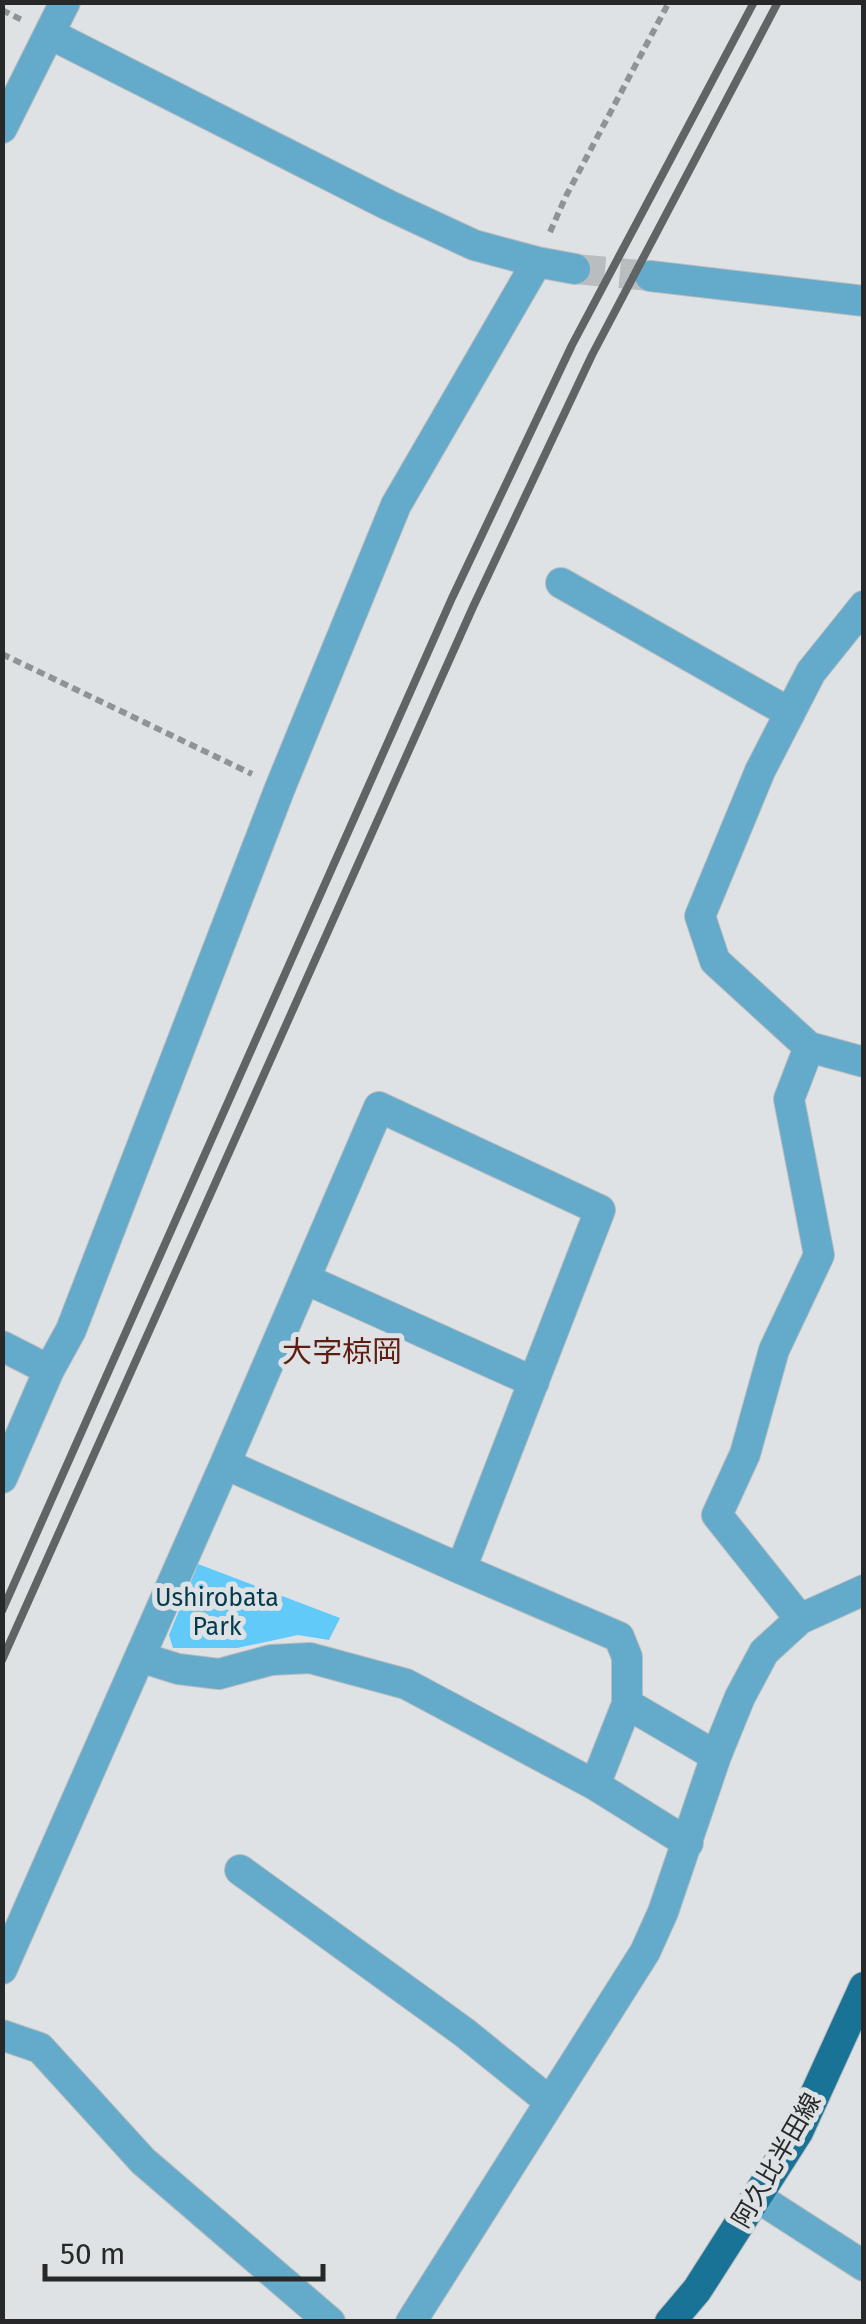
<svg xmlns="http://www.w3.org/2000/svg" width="866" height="2324" viewBox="0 0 866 2324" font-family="'Fira Sans','Noto Sans JP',sans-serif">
	<rect width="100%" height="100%" fill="#dee2e4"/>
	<path fill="#62caf8" d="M198,1564L340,1618L329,1640L298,1635L237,1648H173L169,1635Z"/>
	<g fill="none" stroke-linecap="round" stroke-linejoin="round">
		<path stroke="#b9bdbf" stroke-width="30" stroke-dasharray="30 15" stroke-linecap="butt" d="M575,269L650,276"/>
		<g stroke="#b9bdbf" stroke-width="32">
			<path id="minor" d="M50,34L388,205L474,245L537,262L575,269
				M2,128L65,2
				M650,276L864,301
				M561,583L790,713
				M864,606L811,672L760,771L700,916L715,961L809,1047L864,1062
				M305,1279L534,1382
				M2,1346L49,1370
				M225,1464L461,1569L619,1637L627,1657V1704L716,1756
				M2,1478L49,1370L71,1330L280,788L396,505L537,262
				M800,1619L717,1515L745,1454L774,1350L819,1255L789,1099L809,1047
				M140,1657L178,1669L219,1674L271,1660L310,1658L406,1684L595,1785L688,1843
				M595,1785L627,1704
				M240,1870L465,2033L549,2101
				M2,1969L225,1464L379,1107L600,1210L461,1569
				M2,2035L40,2048L143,2161L330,2322
				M757,2197L864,2266
				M411,2322L645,1952L663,1912L716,1756L740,1697L764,1652L800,1619L864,1590"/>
		</g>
		<g stroke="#b9bdbf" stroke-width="32">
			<path id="major" d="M670,2322L697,2290L798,2132L864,1987"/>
		</g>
		<path stroke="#909395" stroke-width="6" stroke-dasharray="8 5" stroke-linecap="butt" d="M2,10L24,21
			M550,232L566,196L669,2
			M2,654L252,774"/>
		<use href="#minor" stroke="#64aacb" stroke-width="30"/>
		<use href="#major" stroke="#197396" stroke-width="30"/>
		<path stroke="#616465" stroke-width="8" d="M2,1611L452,598L572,345L754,2
			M2,1660L473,607L592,355L778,2"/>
	</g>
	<g text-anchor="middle" stroke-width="10" stroke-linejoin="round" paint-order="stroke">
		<g font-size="25" fill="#023a4f" stroke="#dee2e4">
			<text x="217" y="1606">Ushirobata<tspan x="217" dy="29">Park</tspan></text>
		</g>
		<g font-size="25" fill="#262829" stroke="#dee2e4">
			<text transform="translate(776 2160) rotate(-60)" y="9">阿久比半田線</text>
		</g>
		<g font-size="30" fill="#5f1c10" stroke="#dee2e4">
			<text x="342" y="1362">大字椋岡</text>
		</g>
	</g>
	<rect width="866" height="2324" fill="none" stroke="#262829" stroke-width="10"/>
	<path d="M45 2264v15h278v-15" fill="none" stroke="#262829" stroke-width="5"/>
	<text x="60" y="2264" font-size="30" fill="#262829" stroke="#dee2e4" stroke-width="8" paint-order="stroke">50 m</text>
</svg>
